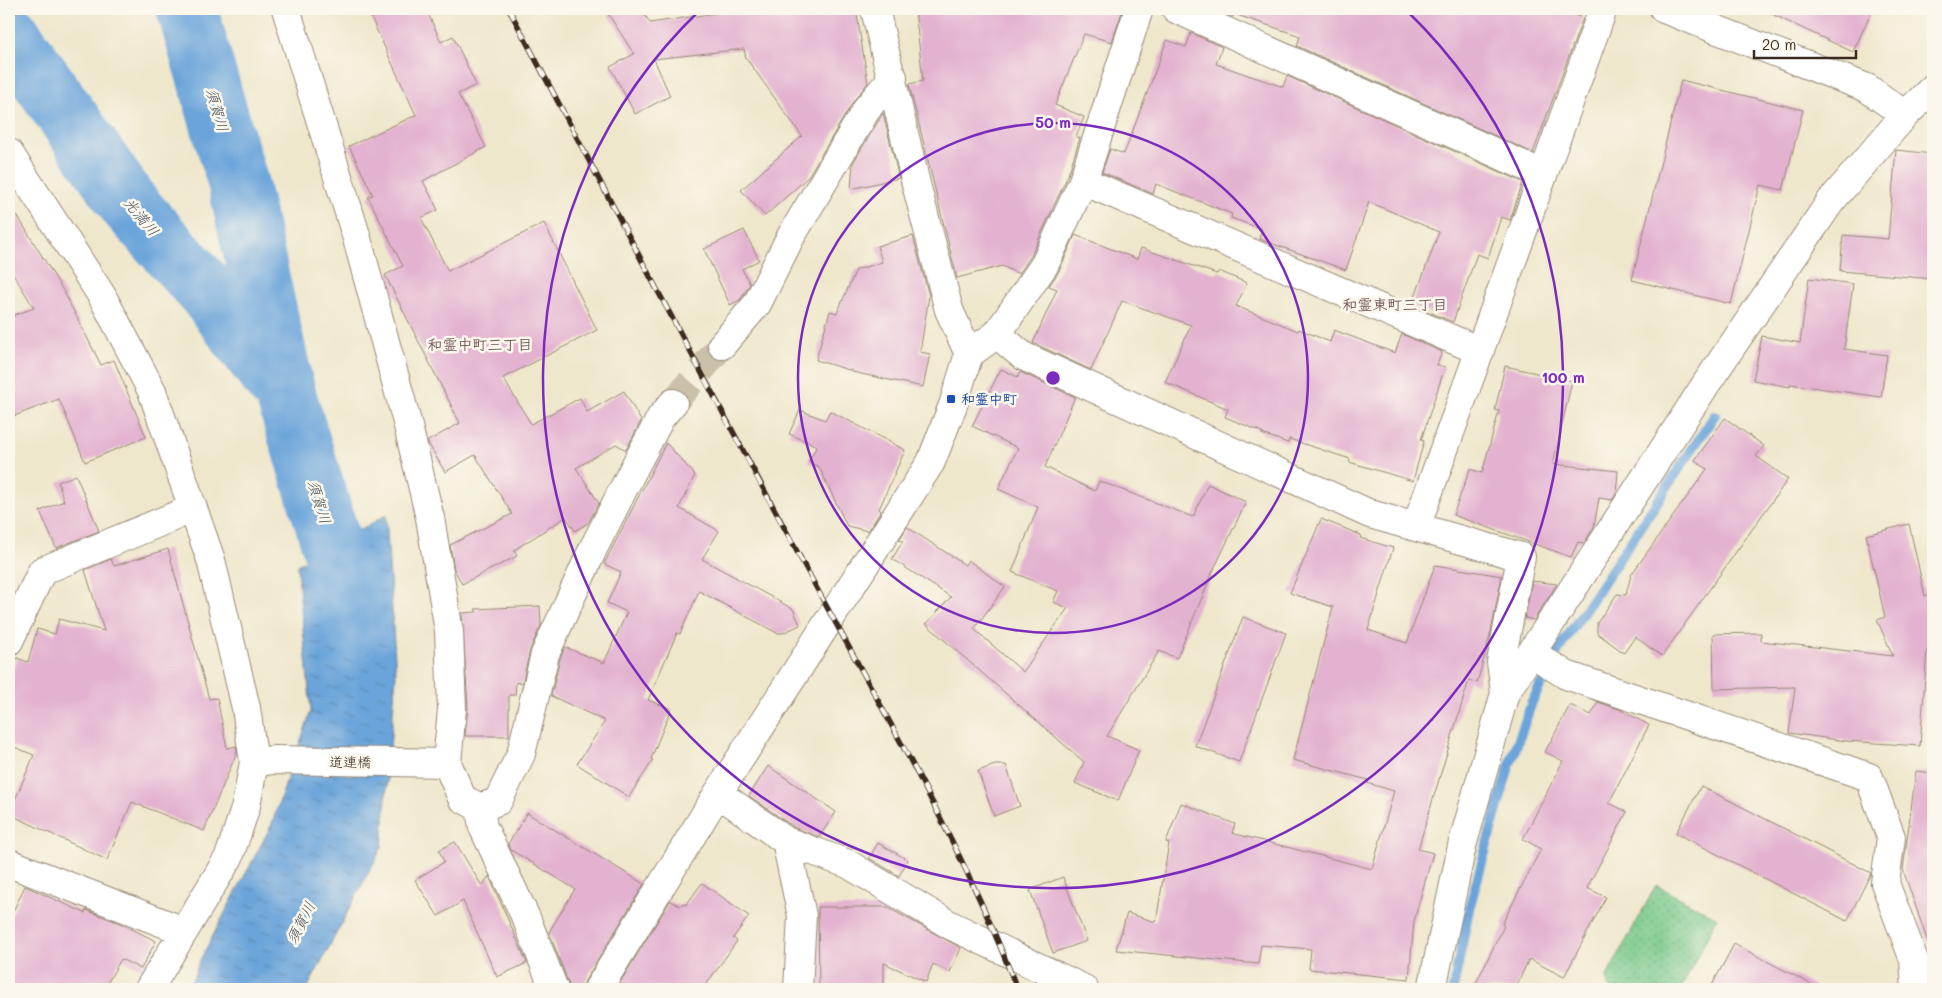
<svg xmlns="http://www.w3.org/2000/svg" width="1942" height="998" viewBox="0 0 1942 998" font-family="Mali,'Klee One',sans-serif">
	<defs>
		<pattern id="park-dots" width="8" height="8" patternUnits="userSpaceOnUse" patternTransform="scale(1.25)"><rect width="8" height="8" fill="#77c889"/><path d="M2 2h.1M6 6h.1" fill="none" stroke="#63a36f" stroke-width="1.8" stroke-linecap="round"/></pattern>
		<pattern id="water-ripples" width="26" height="14" patternUnits="userSpaceOnUse" patternTransform="scale(1.25)"><rect width="26" height="14" fill="#6ba4da"/><path d="M2 4q2-2 4 0t4 0M15 11q2-2 4 0t4 0" fill="none" stroke="#5986b0"/></pattern>
	</defs>
	<rect width="100%" height="100%" fill="#fbf7ec"/>
	<filter id="ink" filterUnits="userSpaceOnUse"><feTurbulence type="fractalNoise" baseFrequency=".02" numOctaves="2"/><feDisplacementMap in="SourceGraphic" scale="10" xChannelSelector="R" yChannelSelector="G"/><feConvolveMatrix kernelMatrix="1 2 1 2 8 2 1 2 1" color-interpolation-filters="sRGB"/></filter>
	<filter id="wash" filterUnits="userSpaceOnUse"><feTurbulence type="fractalNoise" baseFrequency=".0096" numOctaves="4" result="noise"/><feDisplacementMap in="SourceGraphic" scale="20" xChannelSelector="R" yChannelSelector="G"/><feGaussianBlur stdDeviation="1.12" result="paint"/><feColorMatrix in="noise" values="0 0 0 0 0 0 0 0 0 0 0 0 0 0 0 0 0 1.4 0 .05"/><feComposite in="paint" operator="in"/></filter>
	<g filter="url(#wash)">
		<rect width="100%" height="100%" fill="#efe7cc"/>
		<path fill="url(#park-dots)" stroke="#597954" d="M1656,885L1717,918L1681,989H1610L1606,978Z"/>
		<path fill="url(#water-ripples)" stroke="#53677c" d="M386,515L396,675L382,847L307,989H189L200,960L271,826L311,711L297,565Z"/>
		<g fill="none" stroke-linecap="round" stroke-linejoin="round">
			<path stroke="#6ba4da" stroke-width="10" d="M1453,989L1469,909L1508,770L1532,702L1559,649L1715,415"/>
			<path stroke="#6ba4da" stroke-width="61" d="M187,9L238,183L285,393L353,613L354,626
				M9,33L130,206L209,294L274,380"/>
		</g>
		<g id="blocks">
			<path fill="#e3b2d0" d="M367,9H426L441,42L453,36L476,85L458,94L486,147L423,181L438,210L421,218L448,271L544,223L597,330L503,378L531,424L580,398L587,412L624,391L641,421L626,450L616,444L576,468L599,503L588,523L575,531L566,517L514,550L517,556L462,584L454,569L450,545L512,514L475,455L445,472L428,443V441L460,423L385,275L403,266L368,197L373,195L349,146L416,115Z
				M605,9H641L650,23L743,9H856L868,83L855,99L807,178L765,216L741,190L802,136L746,58L744,49L654,59L670,96L635,114L610,67L634,54Z
				M915,9H1123L1112,42L1084,34L1055,105L1084,117L1076,137L1080,138L1068,175L1031,256L1019,274L1002,266L957,278L909,84L923,81Z
				M1214,9H1555L1583,18L1533,153L1297,46L1300,36L1234,14L1233,17Z
				M1761,9H1873L1853,52Z
				M1191,33L1222,47L1216,64L1283,87L1287,76L1523,182L1510,220L1501,217L1488,258L1477,254L1453,322L1412,305L1439,232L1369,202L1346,270L1259,239L1262,229L1231,218L1232,214L1156,184L1153,194L1102,172L1110,149L1124,154L1167,40L1186,47Z
				M1681,80L1803,110L1783,190L1760,185L1731,304L1632,280Z
				M883,113L899,178L851,189L853,163Z
				M1896,150L1933,154V279L1840,271L1843,235L1888,239Z
				M9,202L64,292L101,365L114,360L146,437L85,462L59,399L9,418V317L34,308L9,267Z
				M744,230L759,260L742,269L750,284L740,300L730,305L704,249Z
				M1075,235L1137,259L1141,248L1217,274L1219,271L1247,283L1236,306L1298,331L1299,329L1330,342L1334,330L1395,353L1402,334L1442,352L1437,365L1445,367L1421,440L1424,441L1413,481L1349,462L1350,459L1289,439L1288,443L1262,434V432L1225,417L1228,409L1165,382L1191,325L1122,301L1091,370L1033,343L1057,289L1049,286L1059,271Z
				M913,236L929,296L920,352L930,354L923,387L852,372V371L816,360L830,311L837,313L856,270L882,262L877,246Z
				M1809,278L1853,284L1844,349L1887,355L1881,397L1790,384V387L1753,380L1762,336L1800,343Z
				M1505,366L1572,381L1553,464L1618,471L1616,494L1612,500L1599,498L1594,527L1584,543L1578,542L1571,557L1453,515L1470,469L1482,473L1499,411L1495,410Z
				M1001,369L1018,377L1020,372L1075,397L1045,467L1095,491L1099,481L1193,517L1208,484L1246,502L1213,571L1177,658L1159,651L1107,736L1139,750L1118,801L1075,783L1084,762L926,624L951,597L892,559L903,541L899,540L907,527L965,565L968,560L1005,587L974,629L1023,672L1068,608L1053,602L1058,591L1012,572L1038,507L998,489L1018,448L972,426Z
				M800,410L825,420L830,411L905,450L879,509L881,511L868,531L847,526L819,467L808,462L817,446L789,434Z
				M1725,418L1764,446L1756,456L1788,479L1662,656L1635,637L1624,653L1597,633V623L1617,594L1626,595L1631,575L1707,469L1695,460Z
				M666,443L695,475L679,508L719,531L702,559L793,609L800,625L783,633H777L699,591L680,634L677,633L648,700L671,709L651,759L653,760L629,797L577,764L605,721L551,696L560,659L565,647L604,663L627,612L607,603L621,572L604,564Z
				M76,475L99,531L56,548L40,511L64,501L58,482Z
				M1321,519L1361,535L1360,538L1393,548L1368,630L1407,643L1435,565L1502,576L1491,632L1477,683L1469,680L1418,849L1433,853L1414,921L1409,979L1309,969L1311,949L1261,945L1258,964L1116,950L1127,913L1156,922L1169,843L1166,842L1181,803L1235,824L1232,833L1372,869L1394,791L1367,783L1368,780L1293,760L1333,607L1290,593Z
				M1909,524L1925,596L1933,593V648L1927,650L1920,746L1846,741L1789,733L1795,687L1714,689L1713,634L1761,633V641L1893,656L1877,620L1885,617L1866,535Z
				M168,549L209,699L217,698L227,748L236,746L237,752L204,831L132,802L107,860L9,814L34,755L9,745V680L17,658L28,662L37,629L55,634L59,619L104,631L85,570L111,559L114,566Z
				M1532,581L1557,584L1534,620L1525,618Z
				M540,606L541,625L530,650L522,684L516,682L515,695H509V736H465L468,708L462,613L477,612L475,609Z
				M1243,617L1286,633L1239,762L1195,746Z
				M1598,702L1619,709L1649,725L1609,803L1627,812L1587,888L1606,897L1564,977L1529,959L1515,989H1473L1504,926L1502,924L1541,849L1523,839L1563,761L1545,752L1570,705L1591,715Z
				M995,765H1006L1020,806L994,816L978,771Z
				M768,766L836,812L819,837L795,828L749,796Z
				M1916,771L1933,773V944L1929,945L1903,870Z
				M1701,786L1871,873L1847,921L1676,833Z
				M527,813L644,884L585,981L582,989H576L569,985L549,932L575,889L511,850L508,844Z
				M455,842L482,886L489,876L527,963L497,977L463,901L438,916L415,880L444,862L439,850Z
				M878,843L908,860L899,876L869,858Z
				M1063,877L1087,941L1053,953L1030,890Z
				M702,883L749,916L733,938L737,941L703,989H616L670,901L680,906L683,903L686,905Z
				M25,886L85,913L86,910L120,923L156,941L141,969L121,959L104,989H9V920Z
				M818,907H887L961,948L950,972L933,964L926,982L884,963V989H819Z
				M1734,944L1820,989H1710Z"/>
		</g>
	</g>
	<g filter="url(#ink)">
		<use href="#blocks" fill-opacity="0" stroke="#958875" stroke-width="1"/>
		<g fill="none" stroke-linecap="round" stroke-linejoin="round">
			<path stroke="#cbc1a9" stroke-width="28" stroke-dasharray="28 14" stroke-linecap="butt" d="M673,403L722,345"/>
			<g stroke="#958875" stroke-width="30">
				<path id="minor" d="M286,9L356,235L407,422L430,518L449,631L452,709L447,763L462,798L480,808
					M875,9L916,184L949,310L969,354
					M1176,9L1543,174
					M1664,9L1867,88L1905,115
					M9,153L102,296L152,391L211,560L246,708L254,762L246,806L229,857L149,989
					M1083,181L1480,351
					M997,334L1023,356L1370,514L1521,557L1501,662L1505,693
					M722,345L757,304L790,238L868,107L893,77
					M1416,527L1603,9
					M9,641L42,571L192,509
					M1532,653L1566,675L1869,777L1891,837L1885,883L1914,960L1916,989
					M254,762L274,760L447,763
					M718,793L786,841L848,864L950,925L1084,989
					M786,841L802,916L798,989
					M9,863L184,931
					M554,989L527,920L483,827L480,808L498,801L521,754L545,654L593,549L635,466L661,417L673,403
					M598,989L718,793L931,462L953,405L969,354L997,334L1045,264L1083,181L1139,9
					M1432,989L1462,846L1505,693L1706,384L1831,201L1905,115L1933,88"/>
			</g>
			<use href="#minor" stroke="#fff" stroke-width="28"/>
			<g stroke="#3b2a1e" stroke-width="5.5">
				<path id="rail" d="M509,9C611,202 712,395 816,587C887,718 964,849 1017,989"/>
			</g>
			<use href="#rail" stroke="#fbf7ec" stroke-width="4" stroke-dasharray="11" stroke-linecap="butt"/>
		</g>
	</g>
	<g fill="none" stroke="#7b2cbf" stroke-width="2.5">
		<circle cx="1053" cy="378" r="255"/>
		<path d="M1407 11A510 510 0 1 1 699 11"/>
	</g>
	<rect fill="#1a4fb4" stroke="#fbf7ec" stroke-width="2" x="946" y="394" width="10" height="10" rx="2.5"/>
	<g text-anchor="middle" stroke-width="5" stroke-linejoin="round" paint-order="stroke">
		<g font-size="14" font-weight="bold" fill="#164399" stroke="#fbf7ec" text-anchor="start">
			<text x="961" y="404">和霊中町</text>
		</g>
		<g font-size="14" fill="#3b2a1e" stroke="#fbf7ec">
			<text transform="translate(350 762) rotate(1)" y="5">道連橋</text>
		</g>
		<g font-size="15" font-style="italic" fill="#4c5560" stroke="#fbf7ec">
			<text transform="translate(217 110) rotate(74)" y="5">須賀川</text>
			<text transform="translate(141 217) rotate(50)" y="5">光満川</text>
			<text transform="translate(319 502) rotate(73)" y="5">須賀川</text>
			<text transform="translate(301 923) rotate(-63)" y="5">須賀川</text>
		</g>
		<g font-size="15" font-weight="bold" fill="#765a5c" stroke="#fbf7ec">
			<text x="1395" y="310">和霊東町三丁目</text>
			<text x="480" y="350">和霊中町三丁目</text>
		</g>
	</g>
	<circle cx="1053" cy="378" r="8" fill="#7b2cbf" stroke="#fbf7ec" stroke-width="2.5"/>
	<g font-size="15" text-anchor="middle" font-weight="bold" fill="#7b2cbf" stroke="#fbf7ec" stroke-width="5" stroke-linejoin="round" paint-order="stroke">
		<text x="1053" y="128">50 m</text>
		<text x="1563" y="383">100 m</text>
	</g>
	<rect width="1942" height="998" fill="none" stroke="#fbf7ec" stroke-width="30"/>
	<path d="M1754 50v8h102v-8" fill="none" stroke="#3b2a1e" stroke-width="2.5"/>
	<text x="1762" y="50" font-size="15" fill="#3b2a1e" stroke="#fbf7ec" stroke-width="4" paint-order="stroke">20 m</text>
</svg>
